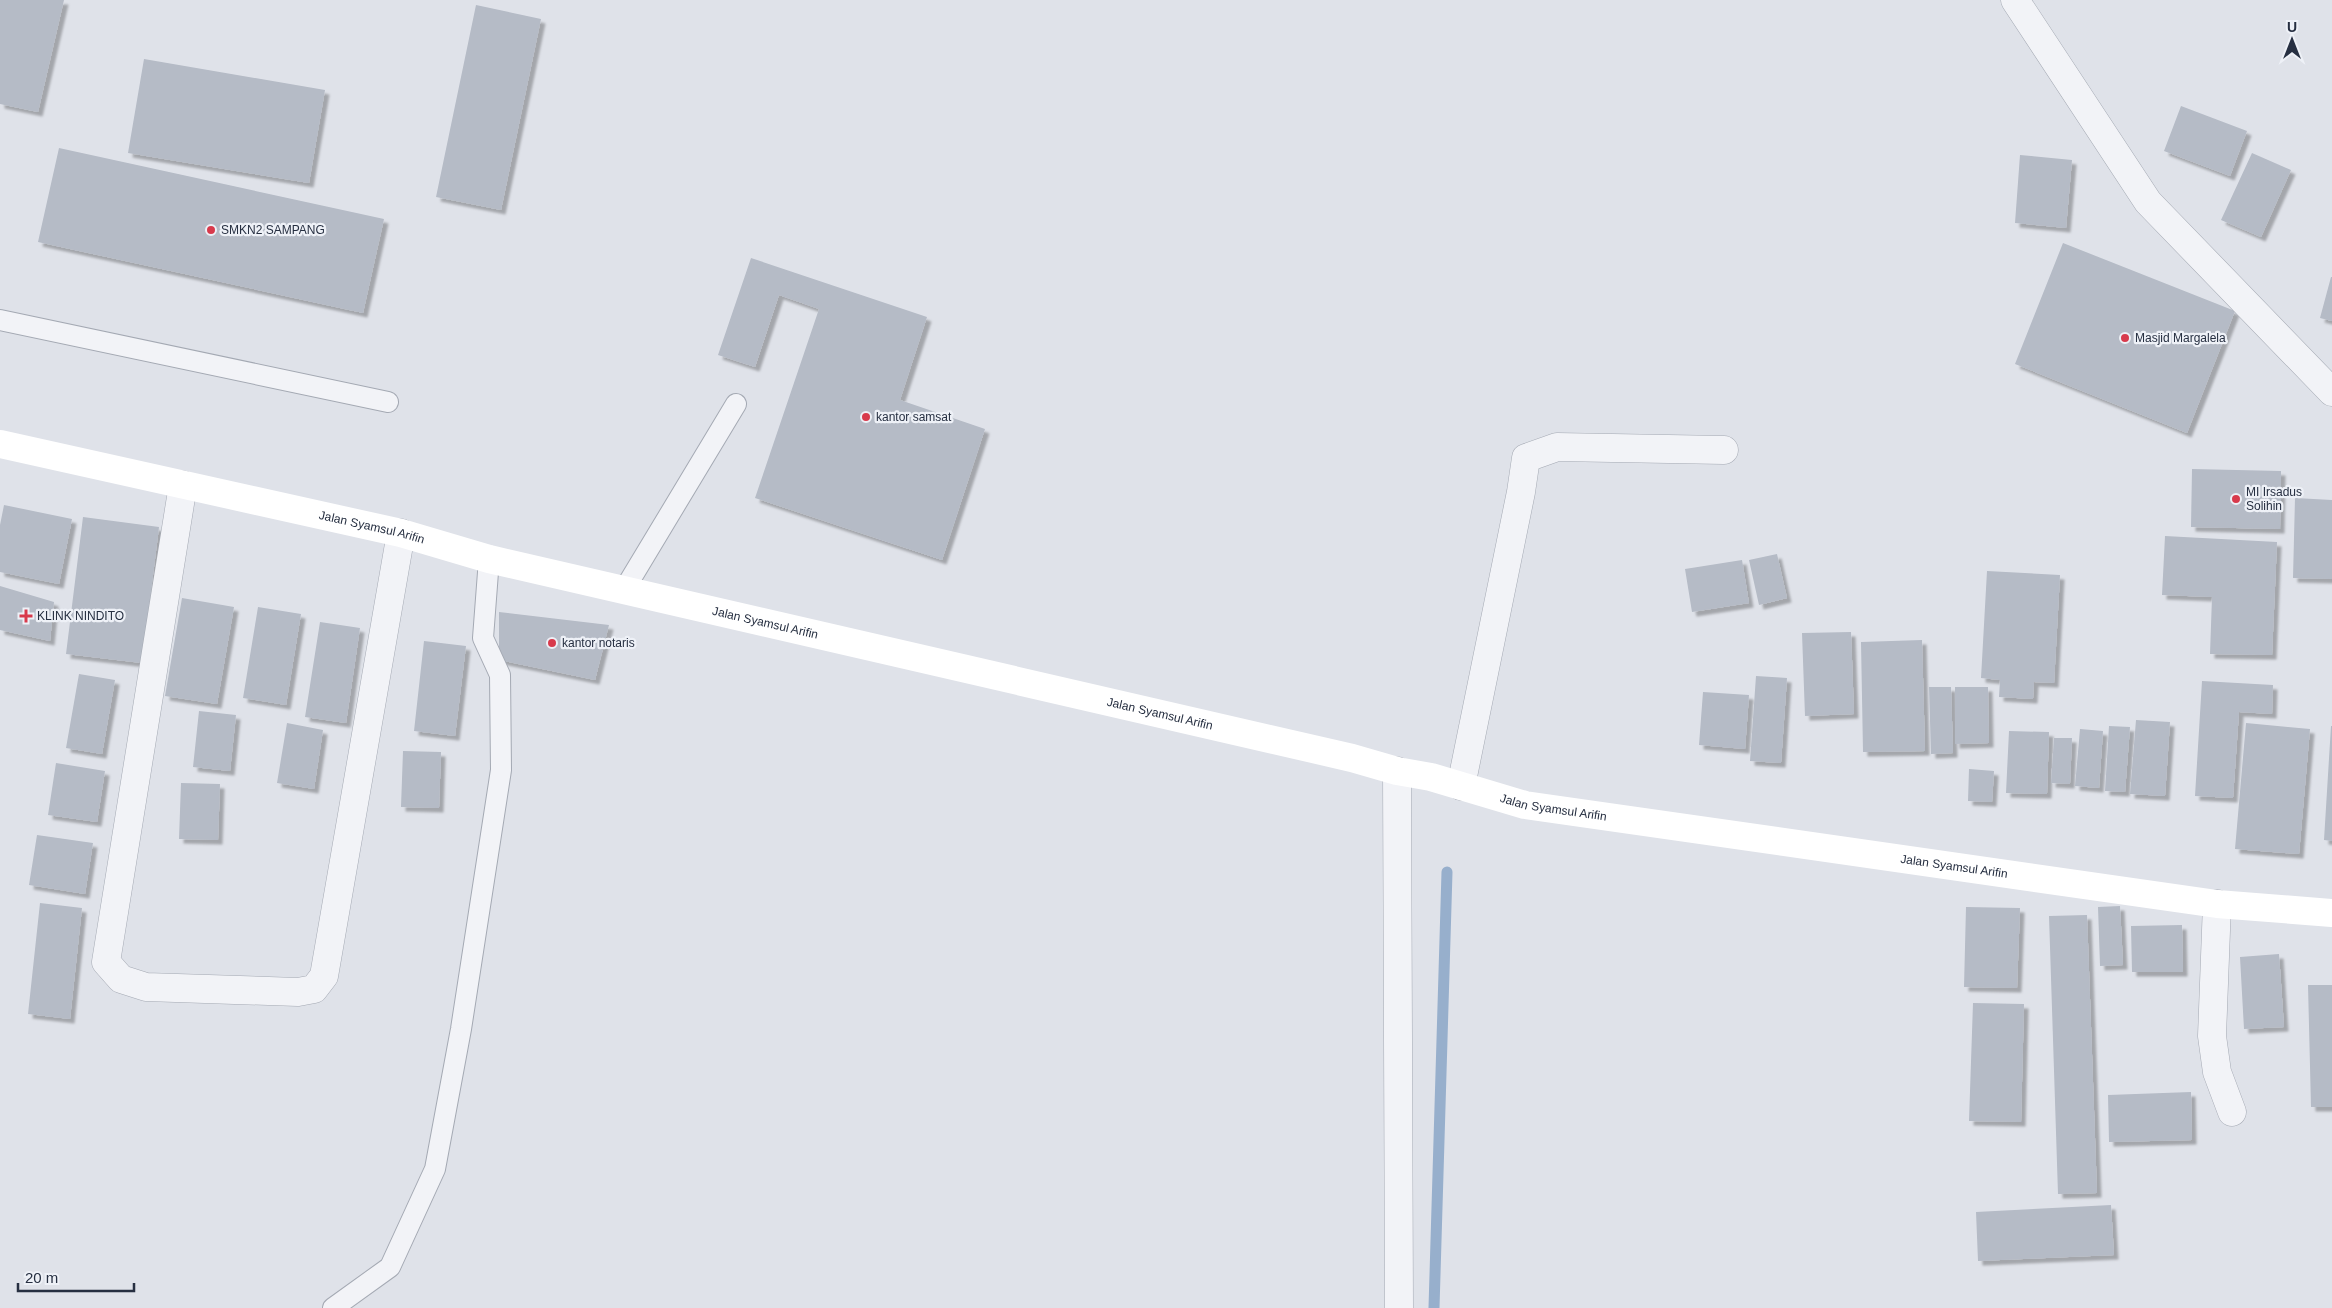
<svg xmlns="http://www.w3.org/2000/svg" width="2332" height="1308" viewBox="0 0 2332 1308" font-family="Helvetica,sans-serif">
	<defs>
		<filter id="shadow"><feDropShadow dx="4.5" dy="4.5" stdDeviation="1" flood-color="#0004"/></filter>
	</defs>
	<rect width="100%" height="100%" fill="#dfe2e9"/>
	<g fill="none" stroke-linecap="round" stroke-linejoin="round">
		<path stroke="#97afcc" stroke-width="11" d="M1434,1308L1447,872"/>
	</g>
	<path fill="#b5bbc6" filter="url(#shadow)" d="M0,0H64L38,112L0,104Z
		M476,5L541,19L501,210L436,197Z
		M144,59L325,90L309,183L128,153Z
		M2181,106L2247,131L2230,176L2164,151Z
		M59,148L384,219L363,313L38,242Z
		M2252,153L2291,170L2261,237L2221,220Z
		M2020,155L2072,160L2066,228L2015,223Z
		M2063,243L2235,311L2187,433L2015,364Z
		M751,258L927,317L900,400L985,429L942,560L755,498L819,309L779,295L755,367L718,355Z
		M2331,277H2332V321L2320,318Z
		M2192,469L2281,471L2280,529L2191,527Z
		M2295,498L2332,500V579L2293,578Z
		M4,505L72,519L59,584L0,572V525Z
		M83,517L159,527L142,663L66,654Z
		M2165,536L2277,542L2272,655L2210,654L2212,597L2162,595Z
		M1777,554L1787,598L1759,605L1749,560Z
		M1742,560L1749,603L1692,612L1685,569Z
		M1987,571L2060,575L2054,683L2034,682L2033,699L1999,697L2000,680L1981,678Z
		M0,586L54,602L50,641L0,630Z
		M182,598L234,607L217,704L165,696Z
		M258,607L301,614L286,705L243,698Z
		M499,612L609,625L595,680L499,660Z
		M320,622L360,628L346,723L305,717Z
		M1851,632L1854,714L1805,716L1802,633Z
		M1922,640L1925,751L1863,752L1861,642Z
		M424,641L466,646L455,736L414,731Z
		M79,674L115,680L102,754L66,748Z
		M1756,676L1787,678L1781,763L1750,761Z
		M2202,681L2273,685L2272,714L2239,712L2233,798L2195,796Z
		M1929,687H1951L1953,753L1931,754Z
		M1955,687H1988L1989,743L1955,744Z
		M1703,692L1749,695L1745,749L1699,745Z
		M199,711L236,715L230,771L193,767Z
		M2136,720L2170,722L2165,796L2130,794Z
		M287,723L323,730L314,789L277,783Z
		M2246,723L2310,729L2299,854L2235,849Z
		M2109,726L2130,727L2125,792L2105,791Z
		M2331,726H2332V841L2324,840Z
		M2080,729L2103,731L2099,788L2075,786Z
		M2009,731L2049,732L2047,794L2006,793Z
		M2054,738H2072L2070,784L2051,783Z
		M403,751L441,752L439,808L401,807Z
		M56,763L105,771L97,822L48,815Z
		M1969,769L1994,771L1992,802L1968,801Z
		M181,783L220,784L218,840L179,839Z
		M37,835L93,843L85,894L29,885Z
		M40,903L82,908L70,1019L28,1014Z
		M2120,906L2123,965L2100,966L2098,907Z
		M1966,907L2020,908L2017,988L1964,987Z
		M2087,915L2097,1193L2058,1194L2049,916Z
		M2182,925L2183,972H2132L2131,926Z
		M2279,954L2284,1027L2244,1029L2240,957Z
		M2308,985H2332V1107H2311Z
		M1973,1003L2024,1004L2021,1122L1969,1121Z
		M2191,1092L2192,1140L2109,1142L2108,1095Z
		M2111,1205L2114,1255L1978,1261L1976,1212Z"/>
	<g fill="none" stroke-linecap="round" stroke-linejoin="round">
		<g stroke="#a4a9b3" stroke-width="22">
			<path id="service" d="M0,320L388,402
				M624,590L736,404
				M333,1308L390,1267L435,1169L461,1029L501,770L500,675L483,638L489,559"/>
		</g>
		<g stroke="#a4a9b3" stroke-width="29">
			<path id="minor" d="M2015,0L2148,202L2332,392
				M183,485L106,962L121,979L146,987L298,992L314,989L324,976L401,533
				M1397,771L1399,1308
				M1461,786L1521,492L1526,458L1557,447L1724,450
				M2217,904L2212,1036L2217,1072L2232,1112"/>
		</g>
		<use href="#service" stroke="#f2f3f7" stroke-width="20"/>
		<use href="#minor" stroke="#f2f3f7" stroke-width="28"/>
		<path stroke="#fff" stroke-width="28" id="s1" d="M0,444L401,533L489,559L1352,758L1397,771L1431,777L1525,805L2217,904L2332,913"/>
	</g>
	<g fill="#d83a4c" stroke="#eef1f7" stroke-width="2">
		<circle cx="211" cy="230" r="5"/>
		<circle cx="2125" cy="338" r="5"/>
		<circle cx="866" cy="417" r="5"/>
		<circle cx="2236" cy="499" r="5"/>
		<path d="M23.5 608.5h5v5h5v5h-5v5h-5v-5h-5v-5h5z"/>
		<circle cx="552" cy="643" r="5"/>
	</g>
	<g text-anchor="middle" stroke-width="4.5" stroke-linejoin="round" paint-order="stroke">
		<g font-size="12" fill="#262f41" stroke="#eef1f7" text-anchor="start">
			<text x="221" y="234">SMKN2 SAMPANG</text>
			<text x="2135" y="342">Masjid Margalela</text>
			<text x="876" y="421">kantor samsat</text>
			<text x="2246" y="496">MI Irsadus<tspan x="2246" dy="14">Solihin</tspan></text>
			<text x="37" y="620">KLINK NINDITO</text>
			<text x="562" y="647">kantor notaris</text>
		</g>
		<g font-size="12" fill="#262f41" stroke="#eef1f7">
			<text dy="4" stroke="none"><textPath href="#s1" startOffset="381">Jalan Syamsul Arifin</textPath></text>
			<text dy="4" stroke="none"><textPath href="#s1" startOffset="786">Jalan Syamsul Arifin</textPath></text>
			<text dy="4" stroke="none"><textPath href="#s1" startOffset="1191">Jalan Syamsul Arifin</textPath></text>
			<text dy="4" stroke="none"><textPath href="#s1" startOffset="1596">Jalan Syamsul Arifin</textPath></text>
			<text dy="4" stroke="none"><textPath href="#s1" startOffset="2001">Jalan Syamsul Arifin</textPath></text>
		</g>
	</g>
	<g transform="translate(2292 40)" stroke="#eef1f7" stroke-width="4" paint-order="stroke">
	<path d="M0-4L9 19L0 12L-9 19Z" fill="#262f41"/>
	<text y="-8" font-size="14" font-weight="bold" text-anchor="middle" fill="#262f41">U</text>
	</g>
	<path d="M18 1283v8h116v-8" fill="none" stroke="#262f41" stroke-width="2.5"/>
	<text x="25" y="1283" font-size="15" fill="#262f41" stroke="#eef1f7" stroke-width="4" paint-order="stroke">20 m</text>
</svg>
